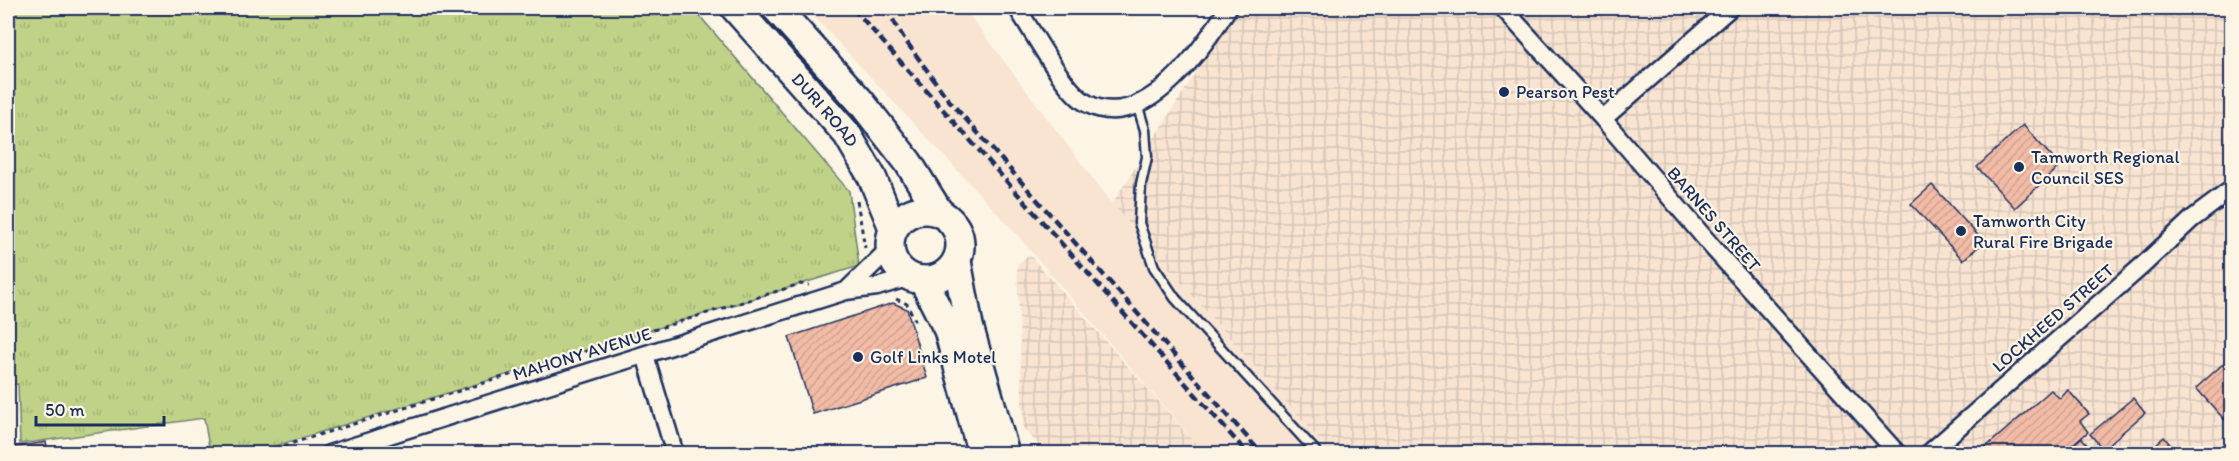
<svg xmlns="http://www.w3.org/2000/svg" width="2239" height="461" viewBox="0 0 2239 461" font-family="Itim,sans-serif">
	<defs>
		<pattern id="industrial-grid" width="8" height="8" patternUnits="userSpaceOnUse" patternTransform="scale(1.5)"><rect width="8" height="8" fill="#f9e4d2"/><path d="M0 4h8M4 0v8" fill="none" stroke="#d5c4b7"/></pattern>
		<pattern id="grass-tufts" width="24" height="20" patternUnits="userSpaceOnUse" patternTransform="scale(1.5)"><rect width="24" height="20" fill="#c0d287"/><path d="M3 7l-1-3M5 7V3M7 7l1-3M15 17l-1-3M17 17v-4M19 17l1-3" fill="none" stroke="#a4b577"/></pattern>
		<pattern id="building-hatch" width="6" height="6" patternUnits="userSpaceOnUse" patternTransform="scale(1.5)"><rect width="6" height="6" fill="#f2bba6"/><path d="M-1 1l2-2M0 6l6-6M5 7l2-2" fill="none" stroke="#cfa191"/></pattern>
	</defs>
	<rect width="100%" height="100%" fill="#fcf5e5"/>
	<filter id="ink" filterUnits="userSpaceOnUse"><feTurbulence type="fractalNoise" baseFrequency=".0167" numOctaves="2"/><feDisplacementMap in="SourceGraphic" scale="12" xChannelSelector="R" yChannelSelector="G"/><feConvolveMatrix kernelMatrix="1 2 1 2 8 2 1 2 1" color-interpolation-filters="sRGB"/></filter>
	<g filter="url(#ink)">
		<path fill="#f9e4d2" d="M806,8H964L1112,204L1331,453H1204L1010,227Z"/>
		<path fill="url(#industrial-grid)" d="M1237,8H2231V453H1331L1112,204Z
			M1030,255L1204,453H1046L1023,428L1017,264Z"/>
		<path fill="url(#grass-tufts)" stroke="#6e8072" stroke-width="1.5" d="M8,8H693L849,191L859,266L253,453H210L204,418L20,444L18,384L8,385Z"/>
		<path fill="url(#building-hatch)" stroke="#1b2f5e" stroke-width="1.5" d="M2023,125L2060,166L2015,208L1977,167Z
			M1932,185L1984,242L1963,260L1911,204Z
			M893,303L907,309L927,378L813,414L789,337Z
			M2232,356V428L2196,388Z
			M2051,390L2060,399L2068,390L2089,414L2080,421L2088,432L2062,454H1978Z
			M2133,398L2145,413L2103,449L2090,434Z
			M2081,437L2096,454H2062Z
			M2164,437L2178,454H2145Z
			M46,442L48,454H8V448Z"/>
		<g fill="none" stroke-linecap="round" stroke-linejoin="round">
			<g stroke="#1b2f5e" stroke-width="13">
				<path id="lane" d="M1137,104L1145,130L1147,157L1141,184L1139,223L1154,267L1175,298L1318,454"/>
			</g>
			<g stroke="#1b2f5e" stroke-width="21">
				<path id="street" d="M1017,8C1033,31 1064,92 1088,104C1145,133 1203,48 1228,8
					M1503,8L1603,119L1714,249L1898,454
					M1603,119L1730,8
					M846,291L890,248
					M645,355L675,454
					M329,454L846,291L877,287L910,277
					M1928,454L2143,265L2192,219L2232,189"/>
			</g>
			<g stroke="#1b2f5e" stroke-width="32">
				<g id="primary">
					<path id="s1" d="M735,8L847,134L872,177L893,228"/>
					<path d="M776,8L861,102L908,162L939,212"/>
					<circle cx="925" cy="245" r="35"/>
					<path d="M957,261L969,326L1005,454"/>
					<path d="M923,280L948,330L982,454"/>
				</g>
			</g>
			<path stroke="#1b2f5e" stroke-width="3" stroke-dasharray="4.5 4.5" stroke-linecap="butt" d="M857,201L865,248
				M896,299L907,304L915,320L918,319
				M258,454L800,284L809,285"/>
			<use href="#lane" stroke="#fcf5e5" stroke-width="8"/>
			<use href="#street" stroke="#fcf5e5" stroke-width="16"/>
			<use href="#primary" stroke="#fcf5e5" stroke-width="27"/>
			<path stroke="#1b2f5e" stroke-width="4.5" stroke-dasharray="9 4.5" stroke-linecap="butt" d="M853,8L1248,454
				M886,8L903,37L947,98L1262,454"/>
		</g>
	</g>
	<g fill="#1b2f5e" stroke="#fcf5e5" stroke-width="2">
		<circle cx="1504" cy="92" r="6"/>
		<circle cx="2019" cy="167" r="6"/>
		<circle cx="1961" cy="231" r="6"/>
		<circle cx="858" cy="357" r="6"/>
	</g>
	<g text-anchor="middle" stroke-width="4.5" stroke-linejoin="round" paint-order="stroke">
		<g font-size="18" fill="#1b2f5e" stroke="#fcf5e5" text-anchor="start">
			<text x="1516" y="98">Pearson Pest</text>
			<text x="2031" y="163">Tamworth Regional<tspan x="2031" dy="21">Council SES</tspan></text>
			<text x="1973" y="227">Tamworth City<tspan x="1973" dy="21">Rural Fire Brigade</tspan></text>
			<text x="870" y="363">Golf Links Motel</text>
		</g>
		<g font-size="18" fill="#1b2f5e" stroke="#fcf5e5">
			<text dy="6" stroke="none"><textPath href="#s1" startOffset="136">DURI ROAD</textPath></text>
			<text transform="translate(1714 219) rotate(49)" y="6">BARNES STREET</text>
			<text transform="translate(2053 318) rotate(-41)" y="6">LOCKHEED STREET</text>
			<text transform="translate(582 354) rotate(-17)" y="6">MAHONY AVENUE</text>
		</g>
	</g>
	<rect width="2239" height="461" fill="none" stroke="#fcf5e5" stroke-width="30"/>
	<rect x="15" y="15" width="2209" height="431" fill="none" stroke="#1b2f5e" stroke-width="2" filter="url(#ink)"/>
	<path d="M36 416v9h128v-9" fill="none" stroke="#1b2f5e" stroke-width="3"/>
	<text x="45" y="416" font-size="18" fill="#1b2f5e" stroke="#fcf5e5" stroke-width="4.5" paint-order="stroke">50 m</text>
</svg>
